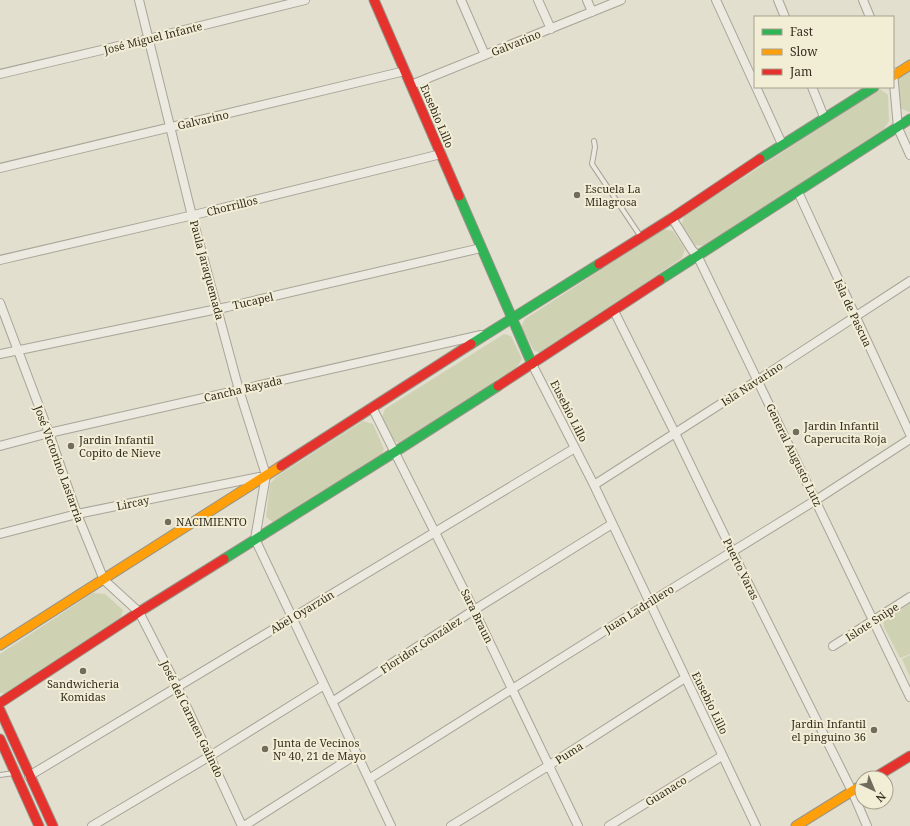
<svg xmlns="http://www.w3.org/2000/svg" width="910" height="826" viewBox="0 0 910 826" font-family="'Noto Serif',serif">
	<rect width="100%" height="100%" fill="#e2dfcf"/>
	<path fill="#ced2b3" d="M910,70V112H909L900,108L898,80L903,74Z
		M880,89L888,95L889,121L884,129L704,246L695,245L682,224L684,216Z
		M664,229L673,231L685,249L682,258L543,353L534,351L521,327L525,319Z
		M504,334L511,336L522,359L517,367L399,443L392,440L382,417L385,409Z
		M363,421L373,424L384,449L381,456L273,522L266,517L270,484L276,477Z
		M93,593L105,594L123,610L120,619L6,694L0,693V654Z
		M910,603V654L900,658L884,627L883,620Z
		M910,655V677L902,659Z"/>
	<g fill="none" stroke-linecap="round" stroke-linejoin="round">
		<g stroke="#a8a497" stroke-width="6">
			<path id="lane" d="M594,141L595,147L592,164L641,237
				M0,775L14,773"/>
		</g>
		<g stroke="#a8a497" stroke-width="10">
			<path id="street" d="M139,0L192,216L239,390L266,475L255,539L391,826
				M461,0L485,55
				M538,0L551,29
				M587,0L592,12
				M716,0L755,85
				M778,0L785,17
				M863,0L870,17
				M893,72L898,128L910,155
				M0,74L148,39L305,0
				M411,85L621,0
				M756,87L782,144
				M812,87L824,117
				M0,168L405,71
				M798,192L910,434
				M672,218L692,250L697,255L910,697
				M0,260L202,213L441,154
				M0,303L49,433L77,514L104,580L139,612L178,688L242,826
				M614,311L675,433L732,551L852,791L867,826
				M0,354L227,307L481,248
				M532,364L594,485L756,826
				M372,407L474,610L578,826
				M0,446L49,433L481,335
				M594,485L758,380L910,281
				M0,534L77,514L259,477
				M833,646L910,597
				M332,702L474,610L612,524
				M29,776C212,668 393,557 575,448
				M369,779L649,603L816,500L910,439
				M92,826L210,756L324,685
				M244,826L357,754
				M451,826L548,766L685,678
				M609,826L722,756"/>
		</g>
		<g stroke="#979388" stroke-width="11">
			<path id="fast" d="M760,159L874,87
				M459,196L532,364
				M660,280L910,119
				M471,344L599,264
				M224,559L395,452L498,386"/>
		</g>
		<g stroke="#979388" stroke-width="11">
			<path id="slow" d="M893,76L910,65
				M0,645L281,466
				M796,826L862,785"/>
		</g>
		<g stroke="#979388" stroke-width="11">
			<path id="jam" d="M374,0L459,196
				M599,264L672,218L760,159
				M498,386L660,280
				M281,466L471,344
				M0,703L139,612L224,559
				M0,710L53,826
				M0,739L39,826
				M874,778L910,756"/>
		</g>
		<use href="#lane" stroke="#ebe9e0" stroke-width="4"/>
		<use href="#street" stroke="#ebe9e0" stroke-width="8"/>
		<use href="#fast" stroke="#30b455" stroke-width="9"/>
		<use href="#slow" stroke="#ff9f0a" stroke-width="9"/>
		<use href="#jam" stroke="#e5322d" stroke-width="9"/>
	</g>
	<g fill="#726c5d" stroke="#f2eed6" stroke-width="1.5">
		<circle cx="577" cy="195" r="4"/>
		<circle cx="796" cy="432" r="4"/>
		<circle cx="71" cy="446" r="4"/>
		<circle cx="168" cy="522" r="4"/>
		<circle cx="83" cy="671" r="4"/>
		<circle cx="874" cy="730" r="4"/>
		<circle cx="265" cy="749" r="4"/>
	</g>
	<g text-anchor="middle" stroke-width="4" stroke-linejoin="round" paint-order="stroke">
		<g font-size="11" fill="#362e20" stroke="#f2eed6">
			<text transform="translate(153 38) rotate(-14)" y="4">José Miguel Infante</text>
			<text transform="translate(516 43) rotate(-22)" y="4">Galvarino</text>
			<text transform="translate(437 116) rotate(67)" y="4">Eusebio Lillo</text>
			<text transform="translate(203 120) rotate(-13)" y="4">Galvarino</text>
			<text transform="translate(232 206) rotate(-14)" y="4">Chorrillos</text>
			<text transform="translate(207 270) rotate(75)" y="4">Paula Jaraquemada</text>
			<text transform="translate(253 301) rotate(-13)" y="4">Tucapel</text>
			<text transform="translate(853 313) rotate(65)" y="4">Isla de Pascua</text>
			<text transform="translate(752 384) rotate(-33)" y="4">Isla Navarino</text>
			<text transform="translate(243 389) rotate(-13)" y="4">Cancha Rayada</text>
			<text transform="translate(569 411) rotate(63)" y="4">Eusebio Lillo</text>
			<text transform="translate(794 455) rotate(64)" y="4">General Augusto Lutz</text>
			<text transform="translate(59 464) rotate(70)" y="4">José Victorino Lastarria</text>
			<text transform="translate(133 503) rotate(-12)" y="4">Lircay</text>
			<text transform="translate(741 569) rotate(64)" y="4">Puerto Varas</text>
			<text transform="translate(639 609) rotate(-32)" y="4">Juan Ladrillero</text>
			<text transform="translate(302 612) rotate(-31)" y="4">Abel Oyarzún</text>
			<text transform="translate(477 616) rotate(64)" y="4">Sara Braun</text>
			<text transform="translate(872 622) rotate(-33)" y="4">Islote Snipe</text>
			<text transform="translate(421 645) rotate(-33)" y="4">Floridor González</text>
			<text transform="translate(710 703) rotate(64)" y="4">Eusebio Lillo</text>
			<text transform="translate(192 719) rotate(64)" y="4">José del Carmen Galindo</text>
			<text transform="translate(569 753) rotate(-33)" y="4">Puma</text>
			<text transform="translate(666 791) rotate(-32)" y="4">Guanaco</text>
		</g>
		<g font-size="11" fill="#362e20" stroke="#f2eed6" text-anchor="start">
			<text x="585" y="193">Escuela La<tspan x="585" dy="13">Milagrosa</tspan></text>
			<text x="804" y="430">Jardin Infantil<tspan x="804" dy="13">Caperucita Roja</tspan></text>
			<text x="79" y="444">Jardin Infantil<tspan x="79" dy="13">Copito de Nieve</tspan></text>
			<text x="176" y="526">NACIMIENTO</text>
			<text x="83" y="688" text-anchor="middle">Sandwicheria<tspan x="83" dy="13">Komidas</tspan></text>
			<text x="866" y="728" text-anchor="end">Jardin Infantil<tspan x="866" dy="13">el pinguino 36</tspan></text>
			<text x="273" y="747">Junta de Vecinos<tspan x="273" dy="13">Nº 40, 21 de Mayo</tspan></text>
		</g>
	</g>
	<rect x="754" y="16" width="140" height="72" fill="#f2eed6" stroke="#a7a18d"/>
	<rect x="762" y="29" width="20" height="6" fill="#30b455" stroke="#a7a18d"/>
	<text x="790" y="36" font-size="12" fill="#362e20">Fast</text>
	<rect x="762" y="49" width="20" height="6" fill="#ff9f0a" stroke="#a7a18d"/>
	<text x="790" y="56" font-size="12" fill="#362e20">Slow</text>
	<rect x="762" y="69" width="20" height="6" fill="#e5322d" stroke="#a7a18d"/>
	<text x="790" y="76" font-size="12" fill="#362e20">Jam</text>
	<g transform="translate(874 790) rotate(136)"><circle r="19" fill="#f2eed6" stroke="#a7a18d"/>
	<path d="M0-3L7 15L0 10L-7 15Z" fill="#726c5d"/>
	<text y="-6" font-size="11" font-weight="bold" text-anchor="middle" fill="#362e20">N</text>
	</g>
</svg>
